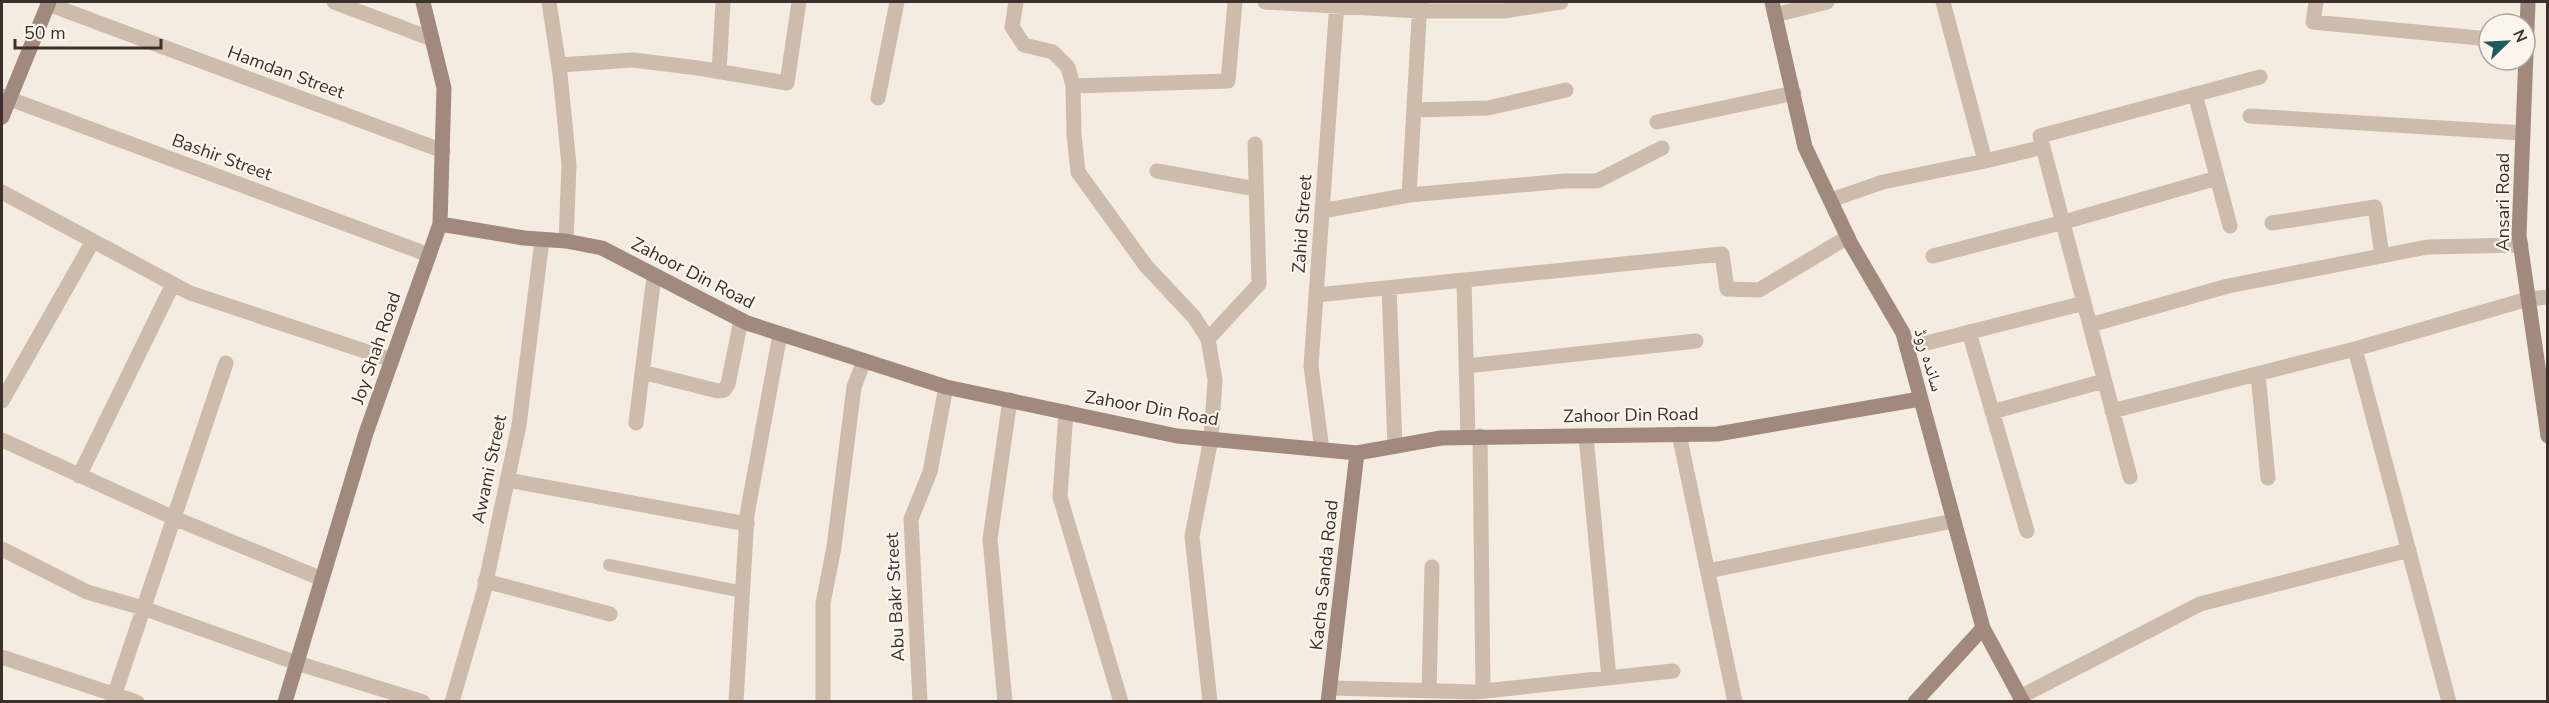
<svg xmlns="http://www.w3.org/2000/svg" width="2549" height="703" viewBox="0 0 2549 703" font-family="'Nunito Sans','Noto Naskh Arabic',sans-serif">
	<rect width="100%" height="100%" fill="#f4ebe1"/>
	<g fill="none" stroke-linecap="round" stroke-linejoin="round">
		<path stroke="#cdbbac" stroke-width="12" d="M609,565L743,592"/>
		<path stroke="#cdbbac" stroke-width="15" d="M334,2L432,39
			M549,2L560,74L569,165L566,241
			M1016,2L1012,27L1024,45L1053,52L1068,67L1073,86L1074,134L1078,172L1146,266L1194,317L1208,339L1215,380L1211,439L1192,536L1210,702
			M1265,2L1420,11H1504L1561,2
			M1943,2L1985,161L2043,147
			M2316,2L2313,22L2489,39
			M48,4L443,151
			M1775,15L1827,2
			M559,65L633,60L698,68L787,83L799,2
			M719,72L723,2
			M1073,86L1228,81L1235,2
			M2195,94L2230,226
			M2,96L429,255
			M878,98L897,2
			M1414,110L1488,108L1566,90
			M2250,116L2523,133
			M1657,122L1794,93
			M1157,171L1256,189
			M2,192L190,293L392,360
			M1409,195L1565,181H1597L1662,148
			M1831,200L1883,182L1985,161
			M1322,211L1409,195L1420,2
			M2272,223L2375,207L2382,256
			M1933,256L2064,222L2217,178
			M1464,280L1468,437
			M1389,288L1395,446
			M1316,295L1722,254L1727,289L1759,290L1848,237
			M2090,325L2228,286L2427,247L2521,245
			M1969,332L2027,531
			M1208,339L1259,284L1255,144
			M1907,348L2084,303
			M2355,349L2449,702
			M1467,366L1696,341
			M642,372L718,391L724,390L728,384L741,320
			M2258,374L2268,478
			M2,401L93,241
			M2112,411L2355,349L2528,299L2548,297
			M1066,412L1060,497L1121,702
			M1992,412L2104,381
			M636,423L654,276
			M1679,434L1735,702
			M1480,436L1483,691
			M1586,436L1609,678
			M2,440L174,518L322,579
			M1322,450L1311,366L1337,2
			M79,476L173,284
			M2130,477L2040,136L2260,77
			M507,480L747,524
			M2,549L87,592L143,608L297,663L423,702
			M1708,571L1953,521
			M485,581L610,614
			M2,657L137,702
			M1332,688L1475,692L1673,671
			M1429,691L1432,567
			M2020,697L2200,604L2409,550
			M112,702L226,363
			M452,702L484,591L519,425L542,240
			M736,702L747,515L780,334
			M823,702V603L834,547L854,387L864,361
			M920,702L911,519L930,472L946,387
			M1005,702L990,539L1010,400"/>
		<path stroke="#a18a7d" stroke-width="15" d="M1772,2L1805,147L1851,244L1903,333L1983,628L2023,702
			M2528,2L2519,235L2548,436
			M2,117L49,2
			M440,224L524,238L566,241L602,248L747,323L946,387L1177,436L1357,453L1441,438L1717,434L1920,399
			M285,702L366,433L440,224L444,88L423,2
			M1328,702L1357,453
			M1915,702L1983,628"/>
	</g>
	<g text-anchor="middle" stroke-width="4.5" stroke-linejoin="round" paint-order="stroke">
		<g font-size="18" fill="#3b302b" stroke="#fbf5ee">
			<text transform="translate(286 72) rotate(20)" y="6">Hamdan Street</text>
			<text transform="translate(222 157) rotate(20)" y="6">Bashir Street</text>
			<text transform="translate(2503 202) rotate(-90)" y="6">Ansari Road</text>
			<text transform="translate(1302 224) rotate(-86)" y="6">Zahid Street</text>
			<text transform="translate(693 273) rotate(27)" y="6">Zahoor Din Road</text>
			<text transform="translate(376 348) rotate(-71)" y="6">Joy Shah Road</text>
			<text transform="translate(1929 360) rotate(74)" y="6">ساندہ روڈ</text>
			<text transform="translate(1152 408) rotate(10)" y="6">Zahoor Din Road</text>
			<text transform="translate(1631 415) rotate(-1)" y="6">Zahoor Din Road</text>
			<text transform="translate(489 469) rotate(-78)" y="6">Awami Street</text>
			<text transform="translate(1324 575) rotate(-84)" y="6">Kacha Sanda Road</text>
			<text transform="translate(895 597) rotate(-93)" y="6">Abu Bakr Street</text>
		</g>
	</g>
	<rect width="2549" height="703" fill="none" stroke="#3b302b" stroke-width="6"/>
	<g transform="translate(2507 42) rotate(66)"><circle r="28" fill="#fbf5ee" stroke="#aea6a0" stroke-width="1.5"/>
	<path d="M0-4.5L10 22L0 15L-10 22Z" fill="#1f5a5e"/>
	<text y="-9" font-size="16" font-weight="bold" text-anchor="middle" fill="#3b302b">N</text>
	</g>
	<path d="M15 39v9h146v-9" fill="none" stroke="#3b302b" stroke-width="3"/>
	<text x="24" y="39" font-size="18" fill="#3b302b" stroke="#fbf5ee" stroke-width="4.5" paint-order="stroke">50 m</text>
</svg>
